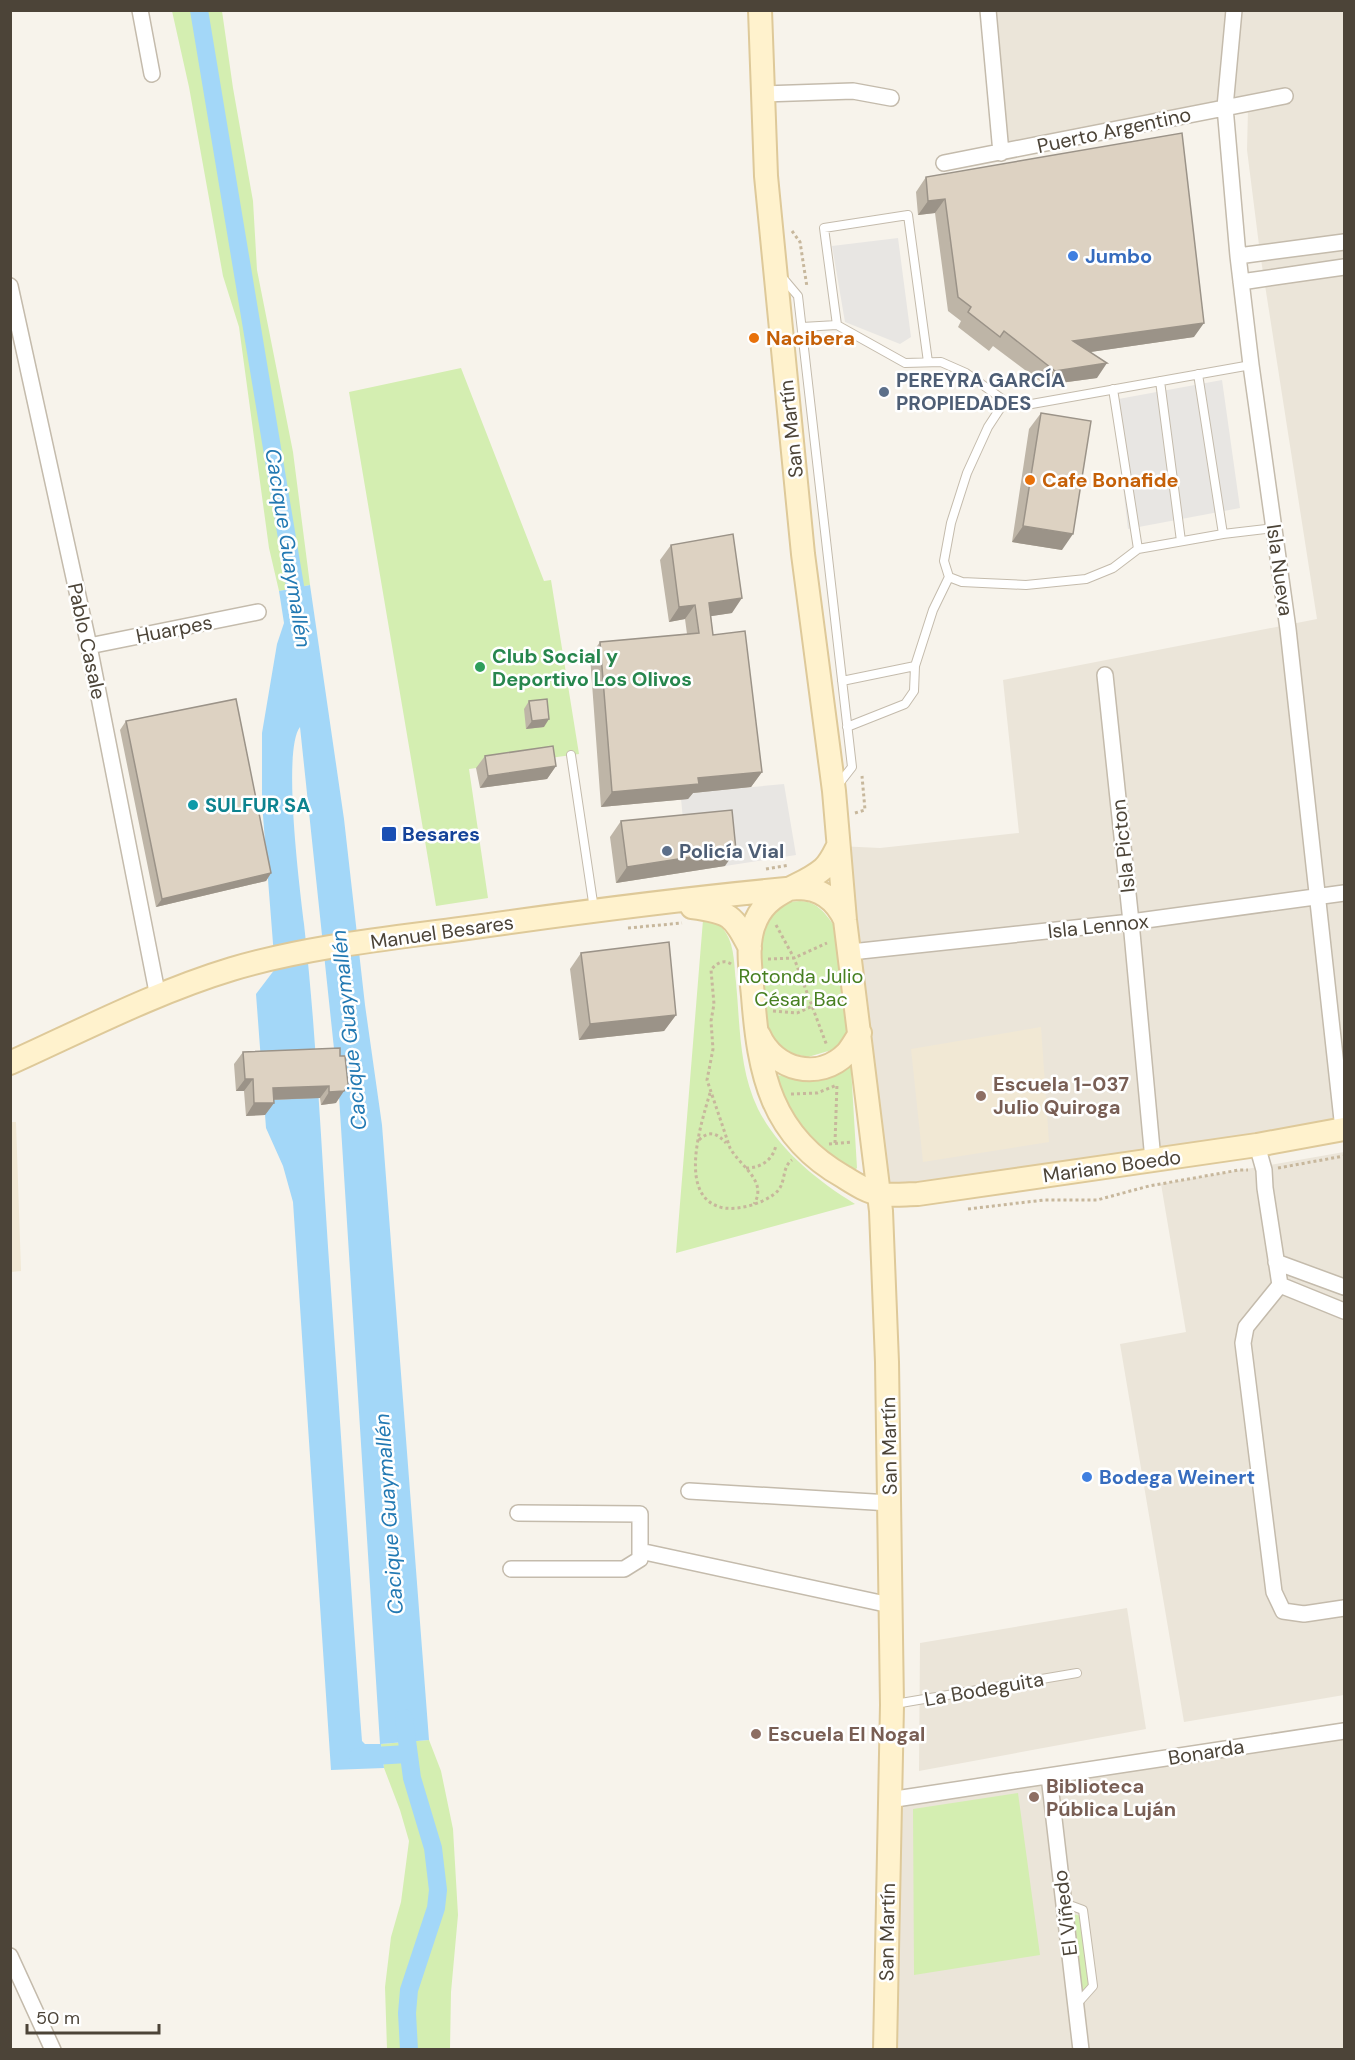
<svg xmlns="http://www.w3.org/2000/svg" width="1355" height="2060" viewBox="0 0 1355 2060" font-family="'DM Sans',sans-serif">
	<rect width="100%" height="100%" fill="#f7f3eb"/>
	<path fill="#ebe5d9" d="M987,11H1344V1130L879,1195L838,846L880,848L1019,833L1003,680L1317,619L1260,253L1247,150L1248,109L1001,153Z
		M1344,1152V1695L1184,1722L1120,1344L1186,1332L1161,1184Z
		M1127,1608L1146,1729L919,1771L920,1643Z
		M1344,1723V2049L885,2050L889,1800Z"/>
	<path fill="#f1e8d4" d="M1041,1027L1049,1142L923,1162L911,1049Z
		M11,1122H16L21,1271L11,1272Z"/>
	<path fill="#d4eeb1" d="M172,11H222L233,88L253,201L257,270L293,452L310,585L279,591L269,548L239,327L223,276L189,87Z
		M461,368L544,581L551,580L579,754L469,769L488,898L436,906L349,392Z
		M800,901C817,901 826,914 835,927L848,1032L843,1042L835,1049L808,1057L785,1052L770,1036L758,996L762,928L776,911L790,902Z
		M703,920C713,921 721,924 726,933C735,947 734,967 736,982C740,1024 739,1070 758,1109C779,1150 816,1180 855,1204L676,1253Z
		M849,1067L851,1068L857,1168L855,1170L807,1139L772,1077C781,1072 797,1081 809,1080C823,1079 837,1073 849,1067Z
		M429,1740L441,1771L453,1829L458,1915L451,1992L450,2049H387L385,1987L391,1937L401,1902L409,1841L400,1810L384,1768L381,1744Z
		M1018,1793L1040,1955L914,1975L913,1809Z
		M1068,1913L1081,1916L1091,1984L1079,1994Z"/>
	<path fill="#e8e6e3" d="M898,238L911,337L900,344L845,322L832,246Z
		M1222,380L1240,508L1128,529L1113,400Z
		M784,784L796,855L725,866L684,829L681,799L688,798V793Z"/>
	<path fill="#a3d7f8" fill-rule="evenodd" d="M310,585L344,819L365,1005L382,1125L429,1740L381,1744L384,1768L331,1770L293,1202L283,1166L266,1128L256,994L275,969L262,803V733L277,644L284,623L279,591ZM300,727L339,1096L380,1744H365L362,1741L360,1715C349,1559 339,1403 328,1247C321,1140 316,1032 304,924C300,890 282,750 300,727Z"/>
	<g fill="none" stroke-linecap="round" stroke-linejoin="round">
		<path stroke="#a3d7f8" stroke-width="18" d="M199,10L299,610
			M404,1718L412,1778L433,1848L438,1890L436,1908L409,1990L407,2013L409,2050
			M358,1757L407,1754"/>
		<g stroke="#c4bbac" stroke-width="10">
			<path id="service" d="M782,277L798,296L852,767L838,785
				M802,327L837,325
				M928,362L908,215L824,228L837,325L905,363L941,362L966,373L1005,401L1026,405L1251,365
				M1198,374L1223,534
				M1160,381L1181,541
				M1113,389L1138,549
				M1005,401L988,427L967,473L951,523L944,561L949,577L962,582L1026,585L1086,579L1113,568L1138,549L1223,534L1274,528
				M842,681L915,666
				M847,727L905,704L914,691L915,666L933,610L949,577
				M571,755L594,909
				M895,1704L1077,1673
				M1064,1903L1083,1910L1093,1986L1077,2004"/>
		</g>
		<g stroke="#c4bbac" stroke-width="18">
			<path id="minor" d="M140,10L152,74
				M988,10L1001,153
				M1234,10L1225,107L1238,256L1251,365L1288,629L1343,1129
				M763,94L853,91L891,98
				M944,163L1285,96
				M1238,256L1344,242
				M1241,282L1344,267
				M10,286L89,646L158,997
				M89,646L258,612
				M1105,675L1131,922L1153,1160
				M851,952L1131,922L1344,893
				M1257,1145L1264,1170L1265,1188L1280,1285L1246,1327L1243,1343L1274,1592L1283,1611L1304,1614L1344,1608
				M1276,1262L1344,1287
				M1280,1285L1344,1311
				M689,1491L890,1503
				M640,1551L890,1605
				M511,1569H624L640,1559V1514L518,1513
				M1049,1776L1081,2050
				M889,1800L1344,1731
				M10,1956L53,2050"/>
		</g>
		<g stroke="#dec999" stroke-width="26">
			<path id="secondary" d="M760,10L766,176L803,554L834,791L845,920L881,1211L887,1362L892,1705L885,2050
				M838,846C834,854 830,863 823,869C801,888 769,890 756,920C745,943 751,972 753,996C759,1074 771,1136 844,1177C855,1184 869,1193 881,1194C893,1196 906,1194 918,1194L1257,1145L1344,1129
				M692,907C730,912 733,915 750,948
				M759,1035C774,1070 819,1082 847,1053C852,1047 856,1040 860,1033
				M10,1063C83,1030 156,992 232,969C306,947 384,939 460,929C573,913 685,898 798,888C821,888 836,900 845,920"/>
		</g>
		<path stroke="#c7b79c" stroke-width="3" stroke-dasharray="3 3" stroke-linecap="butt" d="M792,231L800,242L807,287
			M855,813L865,810L862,776
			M766,869L789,865
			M776,925L794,958L827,1046
			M628,928L682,923
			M768,959L794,958L827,943
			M731,964C724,959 716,963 711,970L714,1004L711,1021L713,1049L707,1080L730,1148C740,1166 768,1181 754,1204
			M773,1011L797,1013L835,996
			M710,1093C701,1124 676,1199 724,1208C740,1210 760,1204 773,1195C788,1185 780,1169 792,1160
			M791,1094L817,1093L837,1085
			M699,1140C709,1130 717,1133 726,1143
			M835,1143L837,1084
			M829,1144L852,1142
			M746,1168C761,1168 773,1160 776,1145
			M1278,1168L1344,1156
			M968,1209L1044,1200H1097L1149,1186L1239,1170H1248"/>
		<use href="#service" stroke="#fff" stroke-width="8"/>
		<use href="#minor" stroke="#fff" stroke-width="15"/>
		<use href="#secondary" stroke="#fff2cd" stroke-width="22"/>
	</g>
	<path fill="#beb5a7" d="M926,177L1194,337L1090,352L1097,378L1045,385L993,346L989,351L958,327L961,321L948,311L935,213L918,215L916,192Z
		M1041,413L1062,550L1012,542L1029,429Z
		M671,545L732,613L711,616L713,635L762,772L751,787L693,793L688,799L601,807L590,656L600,642L687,634L685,619L669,622L660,560Z
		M529,701L544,727L526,729L524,709Z
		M126,721L271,873L266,881L156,907L120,730Z
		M485,756L556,766L547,779L480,788L476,768Z
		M621,821L725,866L616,883L610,837Z
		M581,953L676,1015L664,1031L579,1040L570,969Z
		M340,1048L336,1103L321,1105L320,1098L274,1100V1103L265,1115L246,1116L244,1091H236L234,1064L243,1052Z"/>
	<path fill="#9b9388" d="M945,199L935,213L918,215L928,201Z
		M1204,323L1194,337L1063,356L1073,341Z
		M1107,363L1097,378L1045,385L1055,371Z
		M1023,526L1073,534L1062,550L1012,542Z
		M742,598L732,613L699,618L709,603Z
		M695,605L685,619L669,622L679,607Z
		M549,719L544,727L526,729L532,721Z
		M556,766L547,779L480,788L488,776Z
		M762,772L751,787L693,793L688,799L601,807L612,792L698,778Z
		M736,850L725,866L616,883L627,867Z
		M271,873L266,881L156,907L162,899Z
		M676,1015L664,1031L579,1040L590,1024Z
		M245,1079H253L244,1091H236Z
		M329,1086L320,1098L264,1100L273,1088Z
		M344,1091L336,1103L321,1105L329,1092Z
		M254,1103H274L265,1115L246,1116Z"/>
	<path fill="#ddd2c2" stroke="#9b9388" stroke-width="1.5" d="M1182,133L1204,323L1073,341L1107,363L1055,371L1004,331L1000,337L968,312L971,307L958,297L945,199L928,201L926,177Z
		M1041,413L1091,421L1073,534L1023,526Z
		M733,534L742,598L709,603L713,635L745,631L762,772L698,778L699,784L612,792L600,642L699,633L695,605L679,607L671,545Z
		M236,699L271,873L162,899L126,721Z
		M547,699L549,719L532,721L529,701Z
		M553,746L556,766L488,776L485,756Z
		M732,810L736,850L627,867L621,821Z
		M669,942L676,1015L590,1024L581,953Z
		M340,1048V1056H345L348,1084L344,1091L329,1092V1086L273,1088L274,1103H254L253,1079H245L243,1052Z"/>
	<g fill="#3f7fe0" stroke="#fff" stroke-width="2">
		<circle cx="1073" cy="256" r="6"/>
		<circle cx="1087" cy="1477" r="6"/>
	</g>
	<g fill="#e8710a" stroke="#fff" stroke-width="2">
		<circle cx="754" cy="338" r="6"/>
		<circle cx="1030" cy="480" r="6"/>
	</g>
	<g fill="#5c6f8a" stroke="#fff" stroke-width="2">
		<circle cx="884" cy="392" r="6"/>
		<circle cx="667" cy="851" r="6"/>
	</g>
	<circle fill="#2e9e5b" stroke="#fff" stroke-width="2" cx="480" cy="667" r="6"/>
	<circle fill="#0f9aa8" stroke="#fff" stroke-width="2" cx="193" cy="805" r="6"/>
	<rect fill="#1a4fb4" stroke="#fff" stroke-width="2" x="381" y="826" width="16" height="16" rx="3"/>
	<g fill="#8d6e63" stroke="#fff" stroke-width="2">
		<circle cx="981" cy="1096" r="6"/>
		<circle cx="756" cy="1734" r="6"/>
		<circle cx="1034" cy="1797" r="6"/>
	</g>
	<g text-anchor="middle" stroke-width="5" stroke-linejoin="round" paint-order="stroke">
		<g font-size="20" fill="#4c4438" stroke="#fff">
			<text transform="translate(1114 130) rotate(-12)" y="7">Puerto Argentino</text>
			<text transform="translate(791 429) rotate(-96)" y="7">San Martín</text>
			<text transform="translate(1280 570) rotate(82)" y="7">Isla Nueva</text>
			<text transform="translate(174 629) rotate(-11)" y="7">Huarpes</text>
			<text transform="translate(87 641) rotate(78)" y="7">Pablo Casale</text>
			<text transform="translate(1123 846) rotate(-96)" y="7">Isla Picton</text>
			<text transform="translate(1098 926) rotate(-6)" y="7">Isla Lennox</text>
			<text transform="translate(442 932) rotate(-8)" y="7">Manuel Besares</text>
			<text transform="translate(1112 1166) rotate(-8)" y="7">Mariano Boedo</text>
			<text transform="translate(889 1446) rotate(-91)" y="7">San Martín</text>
			<text transform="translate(984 1689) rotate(-10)" y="7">La Bodeguita</text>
			<text transform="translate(1206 1752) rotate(-9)" y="7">Bonarda</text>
			<text transform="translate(1065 1913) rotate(-97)" y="7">El Viñedo</text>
			<text transform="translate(887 1932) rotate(-89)" y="7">San Martín</text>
		</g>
		<g font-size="20" font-weight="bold" fill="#366cbe" stroke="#fff" text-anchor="start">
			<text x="1085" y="263">Jumbo</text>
			<text x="1099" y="1484">Bodega Weinert</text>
		</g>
		<g font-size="20" font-weight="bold" fill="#c56008" stroke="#fff" text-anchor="start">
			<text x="766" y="345">Nacibera</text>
			<text x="1042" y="487">Cafe Bonafide</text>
		</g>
		<g font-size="20" font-weight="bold" fill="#4e5e75" stroke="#fff" text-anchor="start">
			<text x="896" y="387">PEREYRA GARCÍA<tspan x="896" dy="23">PROPIEDADES</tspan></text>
			<text x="679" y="858">Policía Vial</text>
		</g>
		<g font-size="20" font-weight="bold" fill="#27864d" stroke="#fff" text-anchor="start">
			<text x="492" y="663">Club Social y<tspan x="492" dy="23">Deportivo Los Olivos</tspan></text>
		</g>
		<g font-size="20" font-weight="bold" fill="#0d838f" stroke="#fff" text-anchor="start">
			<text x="205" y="812">SULFUR SA</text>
		</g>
		<g font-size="20" font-weight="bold" fill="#164399" stroke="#fff" text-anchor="start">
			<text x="402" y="841">Besares</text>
		</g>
		<g font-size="20" fill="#488022" stroke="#fff">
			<text x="801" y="983">Rotonda Julio<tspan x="801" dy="23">César Bac</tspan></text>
		</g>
		<g font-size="20" font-weight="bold" fill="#785e54" stroke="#fff" text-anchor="start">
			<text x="993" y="1091">Escuela 1-037<tspan x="993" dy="23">Julio Quiroga</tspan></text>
			<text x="768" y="1741">Escuela El Nogal</text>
			<text x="1046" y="1793">Biblioteca<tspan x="1046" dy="23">Pública Luján</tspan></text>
		</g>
		<g font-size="21" font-style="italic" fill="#2279b3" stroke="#fff">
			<text transform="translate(288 548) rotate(81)" y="7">Cacique Guaymallén</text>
			<text transform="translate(349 1030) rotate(-96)" y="7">Cacique Guaymallén</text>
			<text transform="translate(389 1514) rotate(-94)" y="7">Cacique Guaymallén</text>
		</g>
	</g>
	<rect width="1355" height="2060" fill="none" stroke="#4c4438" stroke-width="24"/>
	<path d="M27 2024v9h132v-9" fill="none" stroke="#4c4438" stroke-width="3"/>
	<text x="36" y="2024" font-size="18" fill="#4c4438" stroke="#ffffff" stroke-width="4.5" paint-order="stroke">50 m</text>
</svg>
